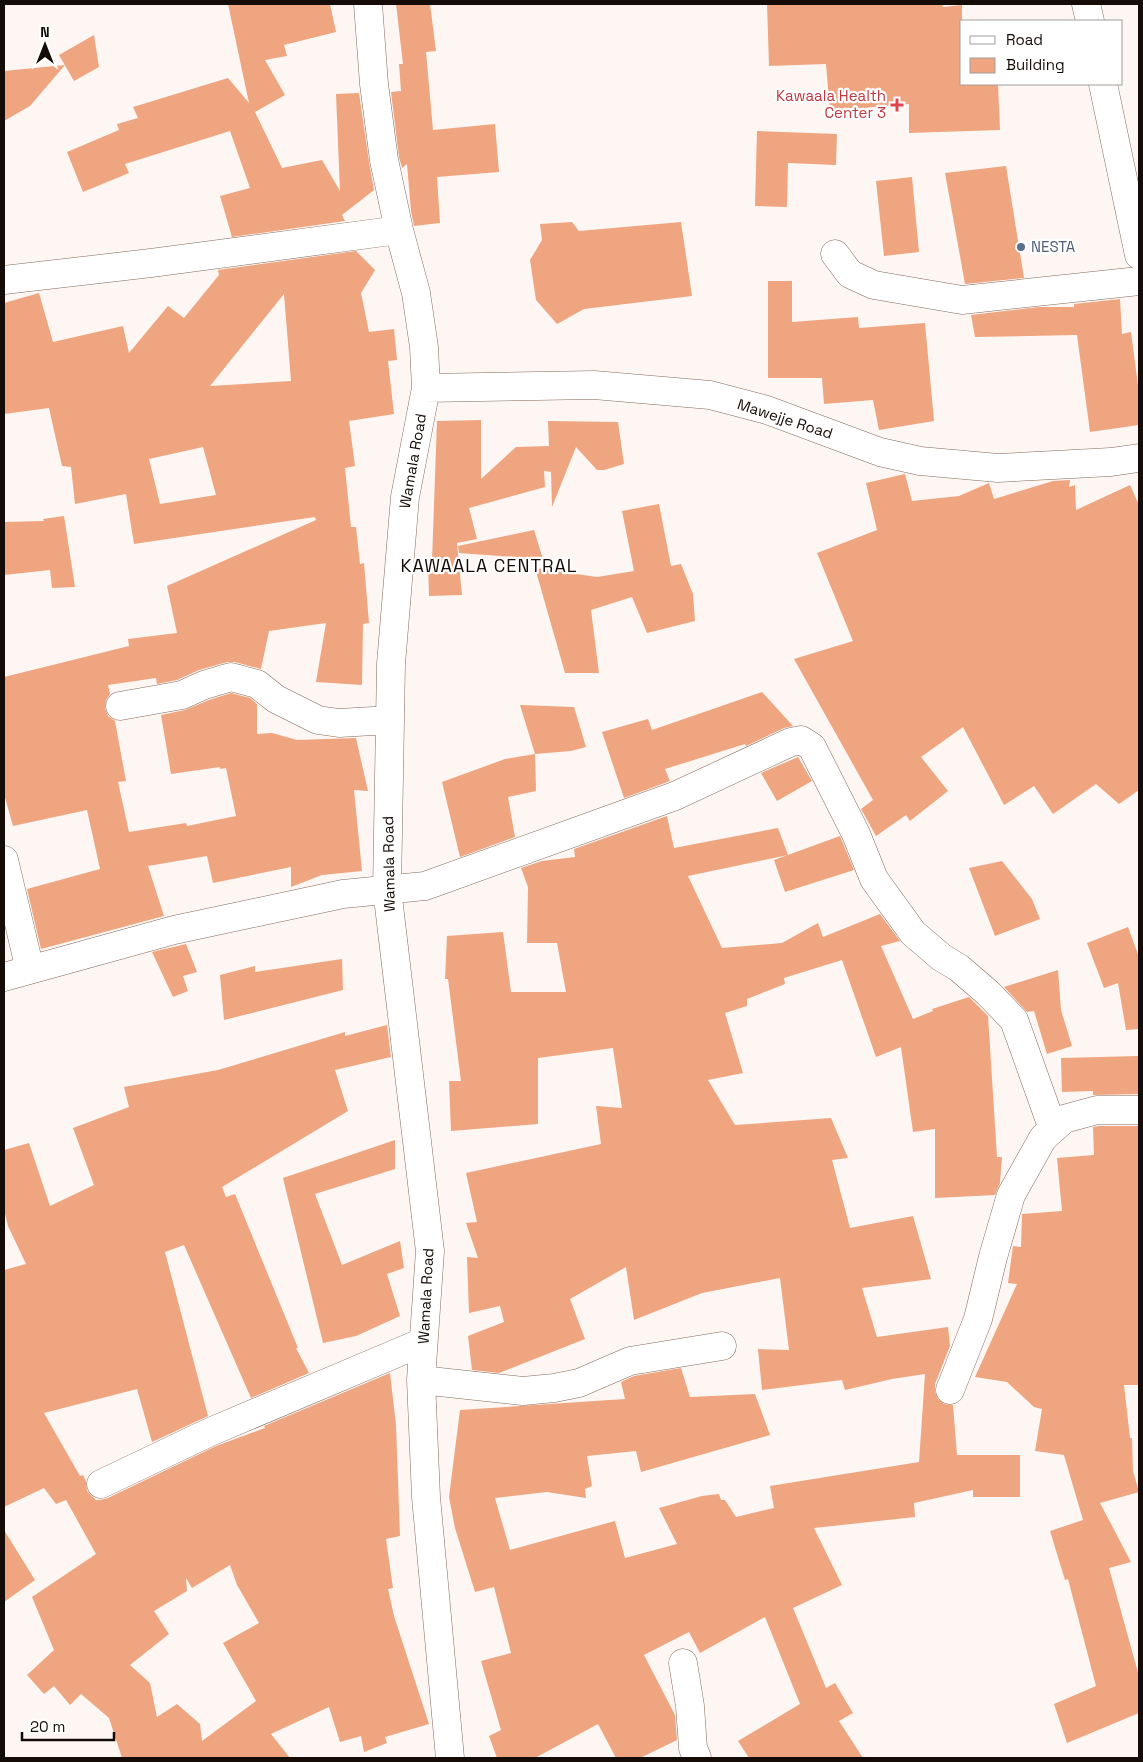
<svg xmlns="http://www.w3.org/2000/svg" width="1143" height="1762" viewBox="0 0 1143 1762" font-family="'Space Grotesk',sans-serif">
	<rect width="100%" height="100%" fill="#fdf6f3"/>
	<path fill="#efa57f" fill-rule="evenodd" d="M228,4H330L336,32L284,45L287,56L265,60L285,95L255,112L282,168L322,160L340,191L336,94L359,93L369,162L374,190L342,215L345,221L232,237L220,196L250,188L230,131L125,164L129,173L83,192L67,152L119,130L117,124L138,118L133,107L228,78L249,103Z
		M396,4H430L436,51L426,52L433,130L495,124L499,172L437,177L440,223L414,226L411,211L407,164L402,168L399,157L391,92L401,91L399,64H403Z
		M767,4H942L943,7L962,5V84H998L1000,130L909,133V104L830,111L826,64L769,66Z
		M94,35L99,67L74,81L59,55Z
		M65,65L30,106L4,121V71Z
		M757,131L837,134L836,165L788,163L787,207L755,206Z
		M1006,166L1024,278L965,284L945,173Z
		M912,177L919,252L884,256L876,181Z
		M572,222L579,231L681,222L692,296L584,309L557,324L536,300L530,260L542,240L540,224Z
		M356,251L375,270L361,293L369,332L394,329L397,360L388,361L394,414L349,421L355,466L345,468L351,527H356L360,564L364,563L369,623L363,624L362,685L316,682L326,623L269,631L261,669L235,662H227L199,670L177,680L157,684L156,678L108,685L110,694L106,700L105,708L108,716L115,721L126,781L118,782L129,832L186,823L187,826L236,816L226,768L220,769V767L171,774L161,715L185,710L209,700L231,693L250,698L257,704V734L272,733L297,740L356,738L368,791L354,790L362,871L322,875L291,887V867L213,883L207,856L148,866L164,916L41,949L27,889L100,869L87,810L13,826L4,794V677L129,646L128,639L177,633L167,586L316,520L315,517L134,544L126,494L75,504L71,467L62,466L49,408L4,414V303L39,293L53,342L123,326L129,353L168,306L184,318L219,275L218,270ZM284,294L291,381L210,386ZM203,447L216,495L160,504L149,459Z
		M768,281H792V322L858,317L859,328L925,323L934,421L879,430L873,400L824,404L822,378H768Z
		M1120,299L1122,334L1131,332L1139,393V425L1090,432L1077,335L975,337L971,315L1039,307H1074V304Z
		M481,420V479L516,447L549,446L548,421L618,422L624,464L604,470H597L576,447L552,507L551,472L544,471L545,487L469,508L477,539L457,543L462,595L429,596L428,561H432L437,421Z
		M905,474L912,501L959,496L989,483L994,499L1053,481L1070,480L1069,487L1075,485L1076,510L1130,485L1139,505V790L1119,804L1096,784L1053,814L1034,786L1004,805L963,727L921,757L948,791L910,821L906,815L876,836L861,809L873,800L794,659L853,641L817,553L877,530L866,483Z
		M659,504L671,566L681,564L693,594L695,621L647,633L632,597L591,610L599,673H565L535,568L597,577L634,571L622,511Z
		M64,516L75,587L52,588L50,570L4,575V522L44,521L43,519Z
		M534,530L543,559L459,553L458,546Z
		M762,692L793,726L784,728L746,746L745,744L665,769L670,781L624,798L602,732L648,719L652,730Z
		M520,705L574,707L586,747L571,751L535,754Z
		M535,754L536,791L508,797L515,837L460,857L442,782L505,759Z
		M798,757L812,781L777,801L761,773Z
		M667,816L674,848L778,828L788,855L688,876L722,948L782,943L818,923L823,937L880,914L900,941L881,946L913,1019L933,1011L932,1009L969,997L988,1016L997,1157H1002L1000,1183L995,1195L935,1198V1129L913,1132L901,1047L876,1057L842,960L784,978L785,984L747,999V1006L725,1013L743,1073L708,1080L735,1125L831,1118L848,1158L832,1160L850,1228L913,1216L931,1279L862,1288L877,1337L948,1327L950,1346L935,1384V1392L938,1399L944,1404L953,1405L957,1455H1020V1497H973V1490L914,1503L915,1517L814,1528L842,1585L793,1608L826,1688L835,1683L853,1713L839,1721L863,1758H749L738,1741L800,1704L765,1617L700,1653L689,1632L644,1655L675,1715L677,1740L640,1758H616L598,1724L535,1758H497L489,1736L501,1730L481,1661L511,1653L494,1587L475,1592L455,1528L449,1497L460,1410L625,1399L621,1382L634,1376L681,1368L690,1397L755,1394L770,1435L641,1472L636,1451L587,1456L592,1486L585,1489L586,1498L547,1492L495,1498L510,1550L615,1521L625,1558L677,1544L659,1508L702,1496L719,1494L721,1500H725L736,1517L774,1508L770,1486L919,1462L925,1374L892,1379L845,1390L842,1380L762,1390L758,1349L789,1350L780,1278L702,1293L634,1320L626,1267L570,1299L585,1339L499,1373L472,1370L468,1336L504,1322L500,1306L469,1313L467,1257L478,1258L466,1223L477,1222L466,1173L601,1144L596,1106L622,1108L613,1048L538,1058V1124L451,1131L449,1081H461L448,979H445L447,936L503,932L511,992H566L557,943H527L528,887L521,868L542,861L575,857L574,849Z
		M840,836L854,870L785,892L774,860Z
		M1002,861L1032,899L1040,919L995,936L969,868Z
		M1128,927L1139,957V1029L1126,1030L1118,983L1104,988L1087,943Z
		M186,944L197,972L183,976L188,991L173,997L152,952Z
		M342,959L343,990L224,1020L220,975L255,966V972Z
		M1058,970L1061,1010L1072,1046L1047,1054L1034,1011L1027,1012L1004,987Z
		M387,1025L391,1057L335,1070L348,1111L222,1187L226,1197L235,1194L298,1348H296L309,1373L251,1398L184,1245L165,1252L208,1416L152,1442L137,1389L44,1413L80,1476L83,1475L86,1481L87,1491L96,1500H100L108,1498L216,1446L265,1428L264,1426L390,1373L396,1425L400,1536L386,1539L393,1588L388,1589L394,1616L429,1724L385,1737L387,1743L364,1752L361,1736L340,1742L329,1707L271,1734L290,1758H122L109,1718L81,1694L70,1705L54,1686L44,1694L27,1675L54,1650L32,1597L96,1554L66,1500L56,1504L44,1488L4,1507V1270L26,1264L8,1226L4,1210V1150L29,1143L50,1206L94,1185L73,1128L129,1107L124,1087L218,1070L345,1032V1036ZM230,1565L237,1585L259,1623L223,1643L256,1701L202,1741L200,1724L177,1704L157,1717L150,1683L130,1665L169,1634L154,1611L187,1591L186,1578L192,1588Z
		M1139,1056V1094L1093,1095V1091L1062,1092L1061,1058Z
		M1099,1126H1139V1385H1124L1130,1438H1132L1133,1471L1139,1492L1100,1503L1131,1562L1109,1568L1139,1676V1713L1067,1743L1054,1704L1096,1686L1068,1579L1065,1580L1050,1531L1083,1520L1064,1455L1035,1451L1042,1409L1034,1407L1007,1382L975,1377L1017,1284L1008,1283L1013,1246L1021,1247L1022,1214L1062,1211L1057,1158L1094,1155L1093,1127Z
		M395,1140V1169L315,1194L342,1265L400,1241L404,1268L387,1274L400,1316L356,1336L323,1343L283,1178Z
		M4,1530L35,1580L4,1602Z"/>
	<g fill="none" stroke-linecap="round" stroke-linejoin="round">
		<g stroke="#866a5c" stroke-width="29">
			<path id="street" d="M368,4L374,84L384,160L399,230L416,293L424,347L426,388L405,497L391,664L387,889L430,1251L421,1380L426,1497L450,1758
				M835,254L850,274L874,285L962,300L1139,281
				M4,280L151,263L399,230
				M426,388L594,385L710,395L767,410L880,452L920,461L998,468L1111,462L1139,458
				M120,706L182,695L204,685L231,677L257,684L276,699L318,720L339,723L390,720
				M4,860L30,970
				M4,977L174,930L343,894L425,886L675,796L791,742L801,740L812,747L856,834L874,879L913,933L941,957L959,968L988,993L1014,1020L1053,1129
				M421,1380L523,1391L554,1388L579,1383L630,1361L722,1346
				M950,1390L978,1319L993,1257L1011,1195L1043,1138L1064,1119L1097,1110H1139
				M101,1484L210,1432L423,1342
				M683,1663L690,1706L693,1748L697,1758"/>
		</g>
		<g stroke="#866a5c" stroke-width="29">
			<path id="secondary" d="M1086,4L1090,21
				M1103,84L1139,255"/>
		</g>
		<use href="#street" stroke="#fff" stroke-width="28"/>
		<use href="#secondary" stroke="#fff" stroke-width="28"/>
	</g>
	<path fill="#e0444e" stroke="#fff" stroke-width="2" d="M894.5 97.5h5v5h5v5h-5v5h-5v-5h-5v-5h5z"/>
	<circle fill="#5c6f8a" stroke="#fff" stroke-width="2" cx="1021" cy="247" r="5"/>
	<g text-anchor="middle" stroke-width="4.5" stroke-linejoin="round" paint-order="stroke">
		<g font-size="15" fill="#be3a42" stroke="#fff" text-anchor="end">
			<text x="886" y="101">Kawaala Health<tspan x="886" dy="17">Center 3</tspan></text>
		</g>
		<g font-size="15" fill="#4e5e75" stroke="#fff" text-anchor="start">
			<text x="1031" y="252">NESTA</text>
		</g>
		<g font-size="15" fill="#160c07" stroke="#fff">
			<text transform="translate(785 419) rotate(18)" y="5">Mawejje Road</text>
			<text transform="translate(413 461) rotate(-80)" y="5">Wamala Road</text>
			<text transform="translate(389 864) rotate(-91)" y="5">Wamala Road</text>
			<text transform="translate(426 1296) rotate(-87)" y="5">Wamala Road</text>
		</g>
		<g font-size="18" letter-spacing="1" fill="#160c07" stroke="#fff">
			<text x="489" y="572">KAWAALA CENTRAL</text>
		</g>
	</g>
	<rect width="1143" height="1762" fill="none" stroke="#160c07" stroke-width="10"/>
	<rect x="960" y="20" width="162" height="65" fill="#ffffff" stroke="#a29e9c"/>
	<rect x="970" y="36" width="25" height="8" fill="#ffffff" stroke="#a29e9c"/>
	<text x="1006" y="45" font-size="15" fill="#160c07">Road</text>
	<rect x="970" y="58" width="25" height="15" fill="#efa57f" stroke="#a29e9c"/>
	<text x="1006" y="70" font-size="15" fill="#160c07">Building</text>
	<g transform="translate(45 45)" stroke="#ffffff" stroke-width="4" paint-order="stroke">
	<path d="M0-4L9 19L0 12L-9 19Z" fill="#160c07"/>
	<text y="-8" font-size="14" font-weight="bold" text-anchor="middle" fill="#160c07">N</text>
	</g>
	<path d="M22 1732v8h92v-8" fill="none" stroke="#160c07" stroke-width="2.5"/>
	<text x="30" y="1732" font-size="15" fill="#160c07" stroke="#ffffff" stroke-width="4" paint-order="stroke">20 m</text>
</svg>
